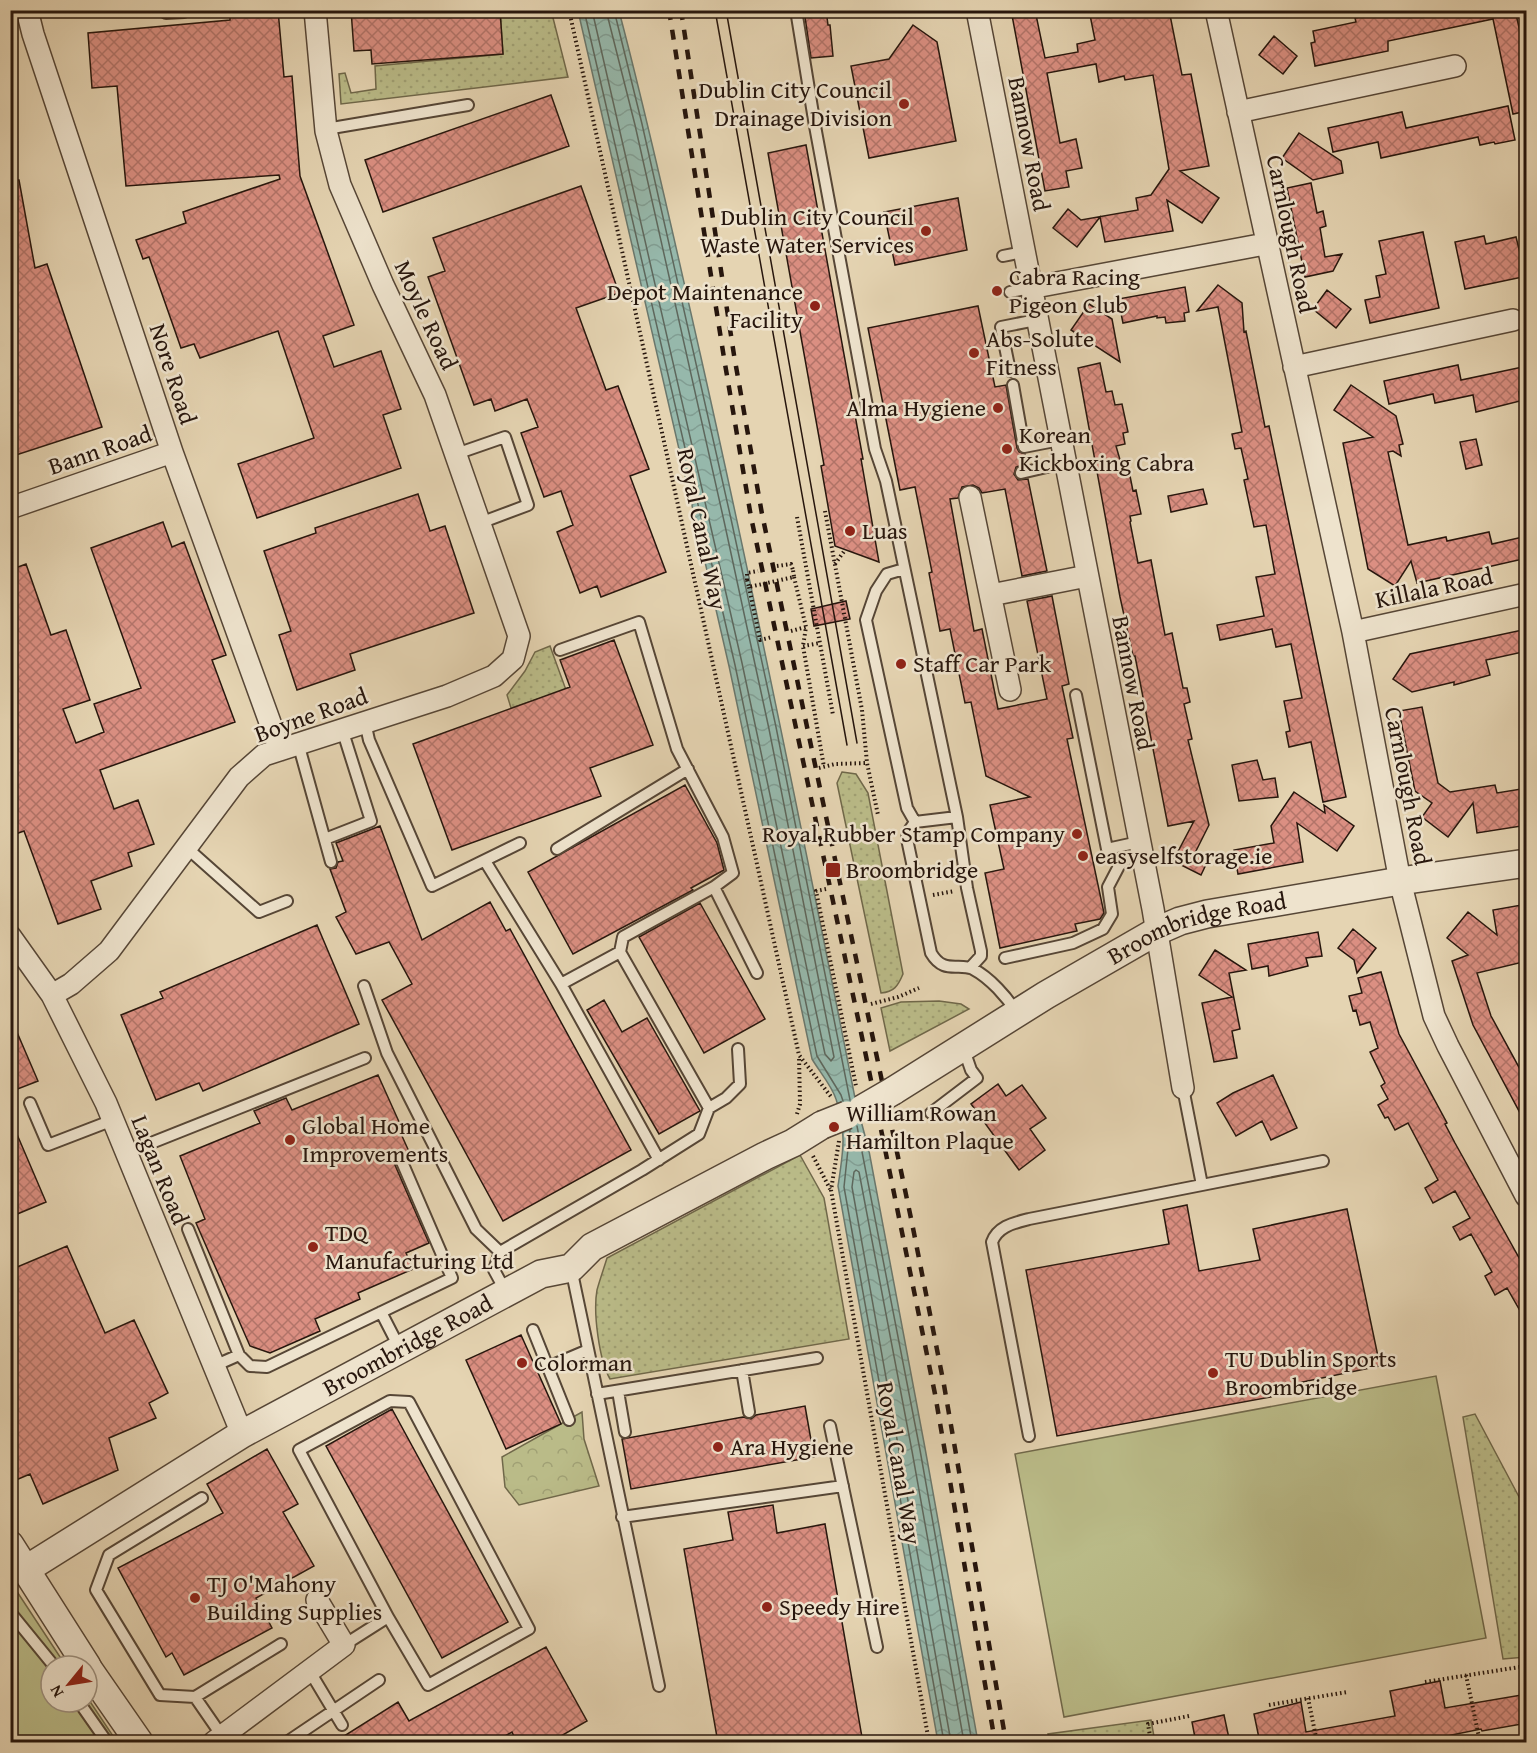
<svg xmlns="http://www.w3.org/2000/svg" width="1537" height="1753" viewBox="0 0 1537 1753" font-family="'Gentium Book Plus',serif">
	<defs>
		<pattern id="grass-dots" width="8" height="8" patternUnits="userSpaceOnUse" patternTransform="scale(1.5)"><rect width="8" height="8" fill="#babb88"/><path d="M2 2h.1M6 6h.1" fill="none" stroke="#a0a074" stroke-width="1.8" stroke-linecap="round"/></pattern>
		<pattern id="forest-crowns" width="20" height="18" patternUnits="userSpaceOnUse" patternTransform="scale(1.5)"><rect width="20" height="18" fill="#babb88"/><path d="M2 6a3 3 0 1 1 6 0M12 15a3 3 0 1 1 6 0" fill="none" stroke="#a0a074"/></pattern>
		<pattern id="water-waves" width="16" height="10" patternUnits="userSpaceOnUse" patternTransform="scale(1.5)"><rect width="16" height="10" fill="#96b8ab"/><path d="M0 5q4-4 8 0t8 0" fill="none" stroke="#819d92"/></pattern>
		<pattern id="building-cross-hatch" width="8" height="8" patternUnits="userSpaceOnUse" patternTransform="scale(1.5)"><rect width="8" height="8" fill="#db8f82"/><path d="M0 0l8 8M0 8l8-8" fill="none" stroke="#b27469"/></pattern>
	</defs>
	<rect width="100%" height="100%" fill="#e5d4b2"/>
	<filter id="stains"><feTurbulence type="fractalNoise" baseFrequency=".00333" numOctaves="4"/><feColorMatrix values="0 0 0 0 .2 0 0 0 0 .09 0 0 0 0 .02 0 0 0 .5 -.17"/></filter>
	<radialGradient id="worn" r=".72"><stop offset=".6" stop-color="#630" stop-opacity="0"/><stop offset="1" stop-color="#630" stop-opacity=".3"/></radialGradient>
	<path fill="url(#grass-dots)" stroke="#70684a" stroke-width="1.5" d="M551,10L568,77L341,104L339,74L345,73L351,93L376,89L375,66L503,54L500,11Z
		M550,646L566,690L511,708L507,695L525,671L535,652Z
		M842,772L856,774L868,793L903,974C898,986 894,992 881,993L837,783Z
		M939,1001L961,1004L969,1009L890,1051L881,1008L901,1002Z
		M800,1155L824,1198L849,1339L610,1379C599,1360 593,1312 597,1290C600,1279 604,1268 607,1258Z
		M1475,1414L1526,1510V1657L1503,1659L1463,1417Z
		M1151,1720L1155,1742H1050L1048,1734Z"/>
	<path fill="url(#forest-crowns)" stroke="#70684a" stroke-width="1.5" d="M582,1412L584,1439L599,1486L519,1505L505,1487L502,1457Z"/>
	<path fill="#babb88" stroke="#70684a" stroke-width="1.5" d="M1436,1376L1486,1638L1064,1717L1015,1454Z
		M10,1581L66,1666H51V1702H87V1697L117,1742H11Z"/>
	<path fill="url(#water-waves)" stroke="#6a776c" stroke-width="1.5" d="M578,11H619C649,124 674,239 700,353C756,601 806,849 855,1098L869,1151L925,1448L978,1742H938L838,1186C843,1153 847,1132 836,1099C832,1086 819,1071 812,1059L729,666Z"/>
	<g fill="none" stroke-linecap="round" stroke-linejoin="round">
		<path stroke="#5e675c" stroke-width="1.5" d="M584,10L735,665L817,1056L841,1095L843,1101
			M592,10L742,663L825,1054L831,1061L834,1057L769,729L724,521L635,125L606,10
			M614,10L642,124L731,519L776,727L850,1100
			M857,1126L920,1450L972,1742
			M850,1130L844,1187L944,1742
			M951,1742L852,1187L854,1172L856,1170L859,1172L912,1451L964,1742"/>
	</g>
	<path fill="url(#building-cross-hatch)" stroke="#27160d" stroke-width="1.5" d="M230,10H278L284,77L292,76L300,176L354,325L323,336L334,367L381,351L401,409L383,415L401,468L257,518L238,464L314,438L278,331L200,358L194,344L181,348L149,257L143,259L136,240L186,223L183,212L280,179L279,175L126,186L117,86L92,88L88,33L230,20Z
		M351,10H500L503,54L372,64L371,50L354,51Z
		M804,10H826L828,25H830L833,56L811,58Z
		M1011,10H1035L1045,58L1078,52L1077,44L1095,40L1089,10H1169L1182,75L1191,74L1209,166L1180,171L1219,198L1202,223L1167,200L1173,231L1105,242L1100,217L1077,247L1053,228L1068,209L1081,220L1138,210L1136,198L1151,195L1169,169L1153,75L1125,80L1124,76L1099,82L1096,64L1047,73L1060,143L1076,139L1082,168L1066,171L1069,187L1045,191Z
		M1390,10H1515L1527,62V111L1513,114L1493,19L1388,41V51L1315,66L1311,43L1315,42L1313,31L1356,22L1355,18Z
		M913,25L937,42L956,141L869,158L851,66L889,59Z
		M1274,36L1297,56L1283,74L1259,55Z
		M551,95L569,146L383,212L365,160Z
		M1508,106L1515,140L1495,144L1494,142L1480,145L1478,137L1381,158L1378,142L1333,152L1328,128L1402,112L1406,128Z
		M1299,133L1341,161L1343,173L1313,180L1282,158Z
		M806,145L863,459H861L879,562L835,546L821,466L824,465L768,153Z
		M10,180H19L35,268L47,264L102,427L10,457Z
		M1311,183L1317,213L1323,211L1326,226L1320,228L1325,257L1342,254L1333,271L1305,277L1287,188Z
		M581,186L619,293L576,308L606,390L618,386L649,469L630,476L666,572L601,597L597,586L580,593L557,532L573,525L561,491L544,497L521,433L538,427L527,399L495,411L491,399L474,405L428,277L445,271L433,238Z
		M958,198L967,250L895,265L884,212Z
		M1423,232L1439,308L1370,323L1365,300L1380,297L1376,276L1386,274L1379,241Z
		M1484,236L1486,244L1516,237L1520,253L1527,252V276L1465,289L1455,242Z
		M1218,285L1242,303L1244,332L1246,331L1265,427L1269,426L1346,797L1323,802L1311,742L1289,747L1286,732L1290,731L1284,701L1302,698L1291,644L1276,647L1272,629L1220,640L1217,625L1264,616L1256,577L1275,574L1266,525L1254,527L1244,480L1248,479L1241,448L1235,449L1232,434L1242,432L1218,307L1197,311Z
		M1185,287L1189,312L1184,313L1185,321L1166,323L1165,317L1157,318V316L1123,323L1118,299Z
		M1327,290L1351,309L1336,328L1313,309Z
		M1089,304L1112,319L1120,362L1071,330Z
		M978,306L995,387L1006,385L1017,448L1019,452L1025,454L1027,464L1016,467L1014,474L1018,480L1028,479L1047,571L1022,576L1005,489L982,493L979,488L973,485L962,487L958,498L950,499L974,631L982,629L998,709L1047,699L1027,601L1052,596L1069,684L1062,686L1073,738L1067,739L1104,913L1100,919L1075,924L1077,931L1000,948L985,873L1004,869L990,805L1030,797L986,776L971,702L965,703L950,629L940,631L929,573L932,572L915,487L900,490L868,328Z
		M1100,363L1106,392L1112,391L1115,405L1122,404L1128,432L1123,433L1125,444L1116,446L1125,477L1130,476L1133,491L1136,490L1141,514L1130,516L1131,521L1130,522L1138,563L1151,560L1165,635L1172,633L1183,688H1187L1190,702L1184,704L1192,739L1188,740L1209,825L1193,857L1211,854L1201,875L1173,861L1194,821L1168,826L1135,656H1133L1120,597L1078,368Z
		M1458,365L1461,380L1527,366V391L1519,392L1520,401L1476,412L1473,395L1435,403L1433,394L1389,404L1384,381Z
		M1351,385L1396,416L1403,444L1399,445L1401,456L1393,451L1388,452L1408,545L1446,537L1447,541L1489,532L1492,544L1527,536V558L1417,583L1411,561L1395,586L1368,569L1343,443L1373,437L1334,410Z
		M1476,439L1482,465L1466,469L1460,442Z
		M1203,489L1207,504L1171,512L1168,496Z
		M418,494L430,531L445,526L474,613L350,654L355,670L297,690L279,635L291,631L264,551L316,533L315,528Z
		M163,522L172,547L184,542L226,655L212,660L235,722L100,770L114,809L138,800L154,844L128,853L132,866L91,881L101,909L58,924L24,831L10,836V570L26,564L51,635L66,630L90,700L63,709L76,743L104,732L94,704L141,688L91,548Z
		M846,601L850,619L814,626L811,609Z
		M1527,629V651L1486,660L1490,675L1454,685V682L1412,692L1393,679L1410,654Z
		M614,640L653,745L590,768L601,796L452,850L413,744L570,687L560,660Z
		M1422,707L1438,783L1450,792L1495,785L1497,793L1527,788V825L1477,833L1473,803L1448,837L1422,817L1432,803L1415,791L1399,711Z
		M1257,760L1263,780L1275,778L1278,797L1239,801L1232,765Z
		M685,785L717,843L724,870L691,888L693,890L573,954L528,872Z
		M1294,792L1325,813L1324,805L1354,826L1337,851L1297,823L1303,862L1238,874L1234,850L1274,843L1271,826Z
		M380,826L422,940L490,902L506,931L510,929L631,1150L503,1221L382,1000L412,984L389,942L356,954L336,917L346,912L330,869L336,868L338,862L343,861L336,843Z
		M700,903L765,1019L704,1053L639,937Z
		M1527,904V961L1477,973L1491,1016L1527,1082V1126L1473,1025L1452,961L1468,955L1447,938L1468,912L1497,935L1493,910Z
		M317,925L359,1024L203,1091L199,1083L156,1100L121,1015L163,998L160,992Z
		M1353,929L1376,948L1357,973L1354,960L1338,948Z
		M1318,932L1322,956L1306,958L1308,966L1269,976L1268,966L1252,969L1248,944Z
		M1215,950L1246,970L1229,973L1240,1029L1232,1031L1237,1058L1214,1062L1202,1003L1232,997L1199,975Z
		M1381,972L1399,1034L1447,1123L1445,1124L1455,1143L1527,1272V1323L1507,1288L1495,1295L1485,1276L1492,1272L1471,1234L1460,1240L1453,1227L1470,1218L1455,1191L1433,1203L1425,1188L1438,1180L1408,1123L1395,1130L1388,1117L1385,1118L1378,1105L1388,1099L1381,1086L1385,1083L1370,1052L1378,1048L1370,1022L1360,1025L1356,1010L1353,1011L1349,996L1362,993L1358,978Z
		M604,1000L622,1032L647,1018L700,1111L659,1134L587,1010Z
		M10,1016L38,1081L10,1092Z
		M378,1075L400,1124L397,1125L411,1156L408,1157L403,1155H399L395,1161V1165L429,1243L406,1253L413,1269L358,1293L360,1299L315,1319L320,1331L270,1353L250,1346L196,1223L205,1219L180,1156L260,1123L254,1111L286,1098L292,1110Z
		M1273,1075L1297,1128L1271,1140L1262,1121L1236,1136L1217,1103L1233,1093Z
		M998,1084L1006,1096L1022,1085L1046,1118L1030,1129L1045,1150L1019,1170L971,1104Z
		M10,1118L46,1202L10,1217Z
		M1187,1205L1199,1271L1260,1260L1253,1229L1347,1209L1380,1366L1269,1389L1271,1397L1057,1436L1026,1270L1169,1244L1163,1210Z
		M67,1246L105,1333L134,1320L168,1393L149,1403L156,1418L109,1438L118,1470L43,1504L30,1474L16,1480L10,1468V1270Z
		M521,1335L561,1424L506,1449L466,1360Z
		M805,1406L814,1457L631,1489L622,1439L743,1417L751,1419L756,1415Z
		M392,1409L508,1622L442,1658L326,1446Z
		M267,1449L298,1504L283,1512L314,1566L256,1598L272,1628L184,1675L172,1653L166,1657L118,1568L223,1513L207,1484Z
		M773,1505L777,1533L825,1524L863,1743H718L684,1549L733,1540L728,1512Z
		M546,1647L587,1721L549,1743H517L512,1732L493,1743H333L398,1702L409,1721Z
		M1440,1681L1445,1708L1527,1694V1723L1482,1731L1481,1729L1412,1743H1260L1254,1714L1301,1702L1306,1732L1395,1716L1390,1691Z
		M1224,1715L1230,1743H1196L1192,1722Z"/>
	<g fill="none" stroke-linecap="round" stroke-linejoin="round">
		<g stroke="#564636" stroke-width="14">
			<path id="service" d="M796,10L815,126L875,449L886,481L957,817
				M166,13L184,12V10
				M326,129L468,105
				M1003,256L1023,252
				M1010,292L1030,288
				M1010,371L1001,327L1036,320
				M1013,385L1024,447L1060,440
				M456,454L505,437L528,505L480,523
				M1021,473L1064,463
				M904,569L887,574L876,591L866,620L907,808L915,822
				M560,650L639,622L677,749L723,837L733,873L714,887L623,937L620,952
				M1076,695L1107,849L1139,842
				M365,722L369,740L432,886L520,843
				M298,743L331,862
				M325,839L371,821L342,729
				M187,848L259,912L287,901
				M557,849L688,769
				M485,861L561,984L659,1160
				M714,887L757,973
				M1005,958L1073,943L1103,929L1112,914L1108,887L1119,866L1125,860L1142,855
				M970,968L981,956V951L967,888L957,817L915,822L908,832L907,839L931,953C944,975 958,962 973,969C990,978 1007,997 1017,1013
				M364,986L387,1053L476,1229L500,1252
				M30,1103L48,1145L113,1120
				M709,1108L726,1098L740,1084L738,1049
				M931,1113L977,1078L971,1070L963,1047
				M126,1153L365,1058
				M1202,1185L1323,1161
				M188,1229L239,1355L250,1366L267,1367L452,1278L402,1162
				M571,1268L659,1686
				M506,1292L494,1270L500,1252L642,1170L699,1134L709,1108L620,952L561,984
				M381,1312L400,1349
				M533,1330L569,1420
				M214,1366L239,1355
				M548,1367L588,1350
				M742,1370L749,1412
				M618,1391L625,1432
				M597,1394L817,1358
				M830,1426L877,1647
				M1029,1436L992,1242C998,1226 1014,1223 1029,1219L1202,1185L1183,1088
				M202,1498L109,1555L96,1590L160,1695L195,1697L281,1644
				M622,1517L843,1486
				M10,1612L54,1666
				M344,1645L388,1617L299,1450L390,1401L409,1402L529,1629L428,1685L388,1617
				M309,1670L342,1725
				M195,1697L224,1739
				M79,1702L107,1742
				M287,1742L379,1680"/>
		</g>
		<g stroke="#564636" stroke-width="24">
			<path id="minor" d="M27,10L33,34L172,452L280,750
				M977,10L1153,909L1183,1088
				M1216,10L1353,632L1400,881L1434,1016L1448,1046L1526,1196
				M1238,112L1455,66
				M1030,288L1265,244
				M1294,367L1513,320
				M970,497L1010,690
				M10,508L172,452
				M991,595L1087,576
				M1353,632L1526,594
				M10,936L52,995L106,1103L242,1434
				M52,995L71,984L109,951L239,777L264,755L447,696L494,676L513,659L519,636L435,395L383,285L340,185L326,131L315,10
				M214,1742L344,1645L317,1600"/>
		</g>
		<g stroke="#564636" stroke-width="30">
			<g id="tertiary">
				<path id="s1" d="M893,1091L1046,995L1157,931L1180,921L1207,914L1400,881L1526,863"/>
				<path d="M10,1545L87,1666"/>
				<path id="s2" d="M25,1570L242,1434L541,1274L571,1268L592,1247L765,1156L793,1143L822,1125"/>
				<path d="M87,1667L139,1742"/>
			</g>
		</g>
		<path stroke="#27160d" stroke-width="4" stroke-dasharray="1.5 3" stroke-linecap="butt" d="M569,10L799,1055L832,1098
			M825,511L862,710L867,763L878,815
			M797,517L833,715
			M835,564L845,550
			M777,566L791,564L793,570
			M794,577L806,627L803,646L824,767
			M747,580V573L758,571
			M749,587L760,640L772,637
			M791,631L806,627
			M803,646L820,643
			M819,768L835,764L867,763
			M826,889L816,891L856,1086
			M933,895L955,891
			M871,1004L898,997L919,988
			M797,1114L800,1104L799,1056
			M839,1141L831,1190L929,1742
			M813,1156L830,1189
			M1466,1675L1480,1742
			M1425,1682L1526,1666
			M1308,1698L1317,1742
			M1269,1705L1347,1692
			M1151,1742L1148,1724L1189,1716"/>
		<use href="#service" stroke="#eee3cd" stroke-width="10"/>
		<use href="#minor" stroke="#eee3cd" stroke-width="21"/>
		<use href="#tertiary" stroke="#eee3cd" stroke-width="27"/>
		<path stroke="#27160d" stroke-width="1.5" d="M715,10L847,745
			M726,10L857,743"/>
		<path stroke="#27160d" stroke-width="4.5" stroke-dasharray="10 10" stroke-linecap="butt" d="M669,10L724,358L751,517L866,1056L935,1394L995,1742
			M681,10L734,355L762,514L912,1223L944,1385L1006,1742"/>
		<g stroke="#564636" stroke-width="30" stroke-linecap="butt">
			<path id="tertiary-bridge" d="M862,1109L893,1091
				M822,1125L847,1115"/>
		</g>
		<path stroke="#27160d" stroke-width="4" stroke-dasharray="1.5 3" stroke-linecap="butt" d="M747,580L749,587L794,577L793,570"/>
		<use href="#tertiary-bridge" stroke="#eee3cd" stroke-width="27"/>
	</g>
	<g fill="#8f2418" stroke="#eee3cd" stroke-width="2">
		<circle cx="904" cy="104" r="6"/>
		<circle cx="926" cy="231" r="6"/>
		<circle cx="997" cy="291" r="6"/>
		<circle cx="815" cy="306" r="6"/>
		<circle cx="974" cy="353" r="6"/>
		<circle cx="998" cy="408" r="6"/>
		<circle cx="1007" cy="449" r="6"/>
		<circle cx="850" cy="531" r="6"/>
		<circle cx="901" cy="664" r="6"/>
		<circle cx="1077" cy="834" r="6"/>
		<circle cx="1083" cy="856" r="6"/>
		<rect x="825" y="862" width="16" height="16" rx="3"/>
		<circle cx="834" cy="1127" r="6"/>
		<circle cx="290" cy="1140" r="6"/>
		<circle cx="313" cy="1247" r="6"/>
		<circle cx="522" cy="1363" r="6"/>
		<circle cx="1213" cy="1373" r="6"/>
		<circle cx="718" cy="1447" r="6"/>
		<circle cx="195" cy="1598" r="6"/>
		<circle cx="767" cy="1607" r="6"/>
	</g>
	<g text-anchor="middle" stroke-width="5" stroke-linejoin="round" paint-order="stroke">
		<g font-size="24" fill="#27160d" stroke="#eee3cd" text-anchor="start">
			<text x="892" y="98" text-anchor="end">Dublin City Council<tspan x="892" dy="28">Drainage Division</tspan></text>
			<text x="914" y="225" text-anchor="end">Dublin City Council<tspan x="914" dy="28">Waste Water Services</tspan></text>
			<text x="1009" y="285">Cabra Racing<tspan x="1009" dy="28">Pigeon Club</tspan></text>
			<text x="803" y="300" text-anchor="end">Depot Maintenance<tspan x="803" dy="28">Facility</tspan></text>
			<text x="986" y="347">Abs-Solute<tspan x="986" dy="28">Fitness</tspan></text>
			<text x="986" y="416" text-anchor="end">Alma Hygiene</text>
			<text x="1019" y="443">Korean<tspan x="1019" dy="28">Kickboxing Cabra</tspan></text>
			<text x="862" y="539">Luas</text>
			<text x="913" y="672">Staff Car Park</text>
			<text x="1065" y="842" text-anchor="end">Royal Rubber Stamp Company</text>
			<text x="1095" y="864">easyselfstorage.ie</text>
			<text x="846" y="878">Broombridge</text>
			<text x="846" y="1121">William Rowan<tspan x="846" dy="28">Hamilton Plaque</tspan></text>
			<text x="302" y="1134">Global Home<tspan x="302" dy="28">Improvements</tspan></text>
			<text x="325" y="1241">TDQ<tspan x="325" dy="28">Manufacturing Ltd</tspan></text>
			<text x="1225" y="1367">TU Dublin Sports<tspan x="1225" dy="28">Broombridge</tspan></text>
			<text x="534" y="1371">Colorman</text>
			<text x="730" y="1455">Ara Hygiene</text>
			<text x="207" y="1592">TJ O'Mahony<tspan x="207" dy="28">Building Supplies</tspan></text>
			<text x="779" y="1615">Speedy Hire</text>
		</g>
		<g font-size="24" fill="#27160d" stroke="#eee3cd">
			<text transform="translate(1029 144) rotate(79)" y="8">Bannow Road</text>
			<text transform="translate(1291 234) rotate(78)" y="8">Carnlough Road</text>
			<text transform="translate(426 315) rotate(65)" y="8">Moyle Road</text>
			<text transform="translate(173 374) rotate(72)" y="8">Nore Road</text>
			<text transform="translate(100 450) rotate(-19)" y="8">Bann Road</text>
			<text transform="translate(702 529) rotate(78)" y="8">Royal Canal Way</text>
			<text transform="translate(1434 588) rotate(-12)" y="8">Killala Road</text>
			<text transform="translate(1133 683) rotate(79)" y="8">Bannow Road</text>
			<text transform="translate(311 715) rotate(-20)" y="8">Boyne Road</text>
			<text transform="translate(1408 786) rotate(79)" y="8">Carnlough Road</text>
			<text dy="8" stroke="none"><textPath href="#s1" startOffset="348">Broombridge Road</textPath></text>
			<text transform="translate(160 1170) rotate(68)" y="8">Lagan Road</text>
			<text dy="8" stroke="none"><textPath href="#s2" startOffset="444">Broombridge Road</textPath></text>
			<text transform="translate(899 1463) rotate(80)" y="8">Royal Canal Way</text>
		</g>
	</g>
	<rect width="1537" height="1753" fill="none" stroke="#e5d4b2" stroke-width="36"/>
	<rect x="12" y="12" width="1513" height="1729" fill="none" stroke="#27160d" stroke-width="3"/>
	<rect x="18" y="18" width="1501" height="1717" fill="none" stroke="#27160d" stroke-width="1.5"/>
	<g transform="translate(69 1684) rotate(240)"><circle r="28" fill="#eee3cd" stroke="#9e9180" stroke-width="1.5"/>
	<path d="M0-4.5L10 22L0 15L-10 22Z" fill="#8f2418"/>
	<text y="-9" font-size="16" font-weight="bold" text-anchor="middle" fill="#27160d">N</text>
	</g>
	<rect width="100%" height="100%" filter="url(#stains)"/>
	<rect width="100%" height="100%" fill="url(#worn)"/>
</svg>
